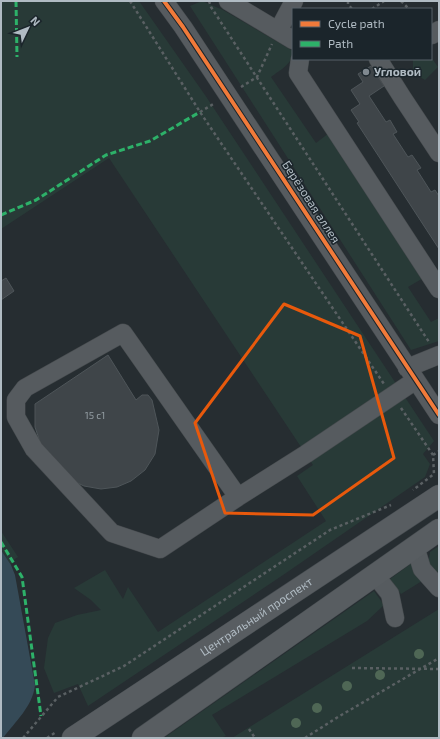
<svg xmlns="http://www.w3.org/2000/svg" width="440" height="739" viewBox="0 0 440 739" font-family="'Exo 2',sans-serif">
	<rect width="100%" height="100%" fill="#262d31"/>
	<path fill="#283a37" d="M1,1H139L205,95L434,441L423,454L430,464L425,477L286,573L88,706L78,684L54,693L44,668L48,638L55,623L77,615L101,610L91,600L74,588L105,570L123,599L128,587L158,632L326,521L297,476L313,465L109,158L1,229Z
		M202,1L223,10L293,51C293,64 280,70 271,77L316,143L329,133L425,277L408,287L431,322L439,318V341L411,350L190,6Z
		M431,57L438,67L425,80L413,73V59H431Z
		M1,531L18,557L12,561L11,565L1,550Z
		M439,546V573L428,566L430,552Z
		M412,563L422,581L401,594L390,579Z
		M374,591L384,605L367,621L212,715L226,736L220,738H164Z
		M439,609V738H232Z"/>
	<path fill="#354a57" d="M1,550L11,565L15,575L35,685C33,706 15,722 3,738H1Z"/>
	<path fill="#3f4549" stroke="#4e5559" d="M371,66L384,86L369,96L386,122L390,120L397,132L393,134L408,157L412,155L421,168L417,170L431,192L435,190L439,196V249L357,123L359,122L351,110L360,104L351,90L363,82L358,74Z
		M6,278L14,291L1,300V281Z
		M108,355L136,400L142,395H148L152,400L159,430L155,454L145,470L131,481L117,487L101,489L84,486L67,478L42,448L35,427V404Z"/>
	<g fill="none" stroke-linecap="round" stroke-linejoin="round">
		<g stroke="#44494c" stroke-width="19">
			<path id="minor" d="M164,1L183,27L439,415
				M228,1L293,40
				M278,31L294,1
				M432,35L439,30
				M300,59L298,73L439,289
				M378,59L402,97L439,153
				M407,368L439,355
				M238,497L123,333L25,388L16,400V417L34,449L112,533L160,549L238,497L306,454L416,380
				M415,546L422,569L439,588
				M375,575L390,594L395,618"/>
		</g>
		<g stroke="#444a4e" stroke-width="23">
			<g id="major">
				<path id="s1" d="M73,738L439,496"/>
				<path d="M143,738L439,530"/>
			</g>
		</g>
		<path stroke="#5a6063" stroke-width="2.5" stroke-dasharray="3 3" stroke-linecap="butt" d="M130,1L200,112L384,384
			M209,1L211,7L429,342
			M348,1V4L352,9
			M401,1L409,9
			M372,9L384,1
			M241,87L257,77L272,44
			M200,112L215,103
			M401,408L433,455L434,474L413,490
			M433,455L439,451
			M352,668L439,669
			M249,729L255,738
			M23,738L58,697L124,666L330,530L391,505
			M47,738L56,732
			M305,738L338,717L439,658"/>
		<use href="#minor" stroke="#565b5f" stroke-width="18"/>
		<use href="#major" stroke="#585d61" stroke-width="22"/>
		<path stroke="#2db169" stroke-width="3" stroke-dasharray="6 3" stroke-linecap="butt" d="M16,1L17,57
			M1,215L36,200L106,155L150,141L200,112
			M1,542L22,577L41,716"/>
		<g stroke="#1b252b" stroke-width="6">
			<path id="cycleway" d="M164,1L183,27L439,415"/>
		</g>
		<use href="#cycleway" stroke="#f17a3a" stroke-width="4"/>
	</g>
	<g fill="#4f6755">
		<circle cx="419" cy="654" r="5"/>
		<circle cx="380" cy="675" r="5"/>
		<circle cx="347" cy="686" r="5"/>
		<circle cx="317" cy="708" r="5"/>
		<circle cx="296" cy="723" r="5"/>
	</g>
	<path fill="none" stroke="#e8590c" stroke-width="3" stroke-linejoin="round" d="M284,304L360,336L394,458L313,515L225,513L195,423Z"/>
	<circle fill="#808990" stroke="#1b252b" stroke-width="1.5" cx="366" cy="72" r="4"/>
	<g text-anchor="middle" stroke-width="3" stroke-linejoin="round" paint-order="stroke">
		<g font-size="10" fill="#949ea4">
			<text x="95" y="419">15 с1</text>
		</g>
		<g font-size="12" font-weight="bold" fill="#b0bbc3" stroke="#1b252b" text-anchor="start">
			<text x="374" y="76">Угловой</text>
		</g>
		<g font-size="12" fill="#b0bbc3" stroke="#1b252b">
			<text transform="translate(311 202) rotate(57)" y="4">Берёзовая аллея</text>
			<text dy="4" stroke="none"><textPath href="#s1" startOffset="220">Центральный проспект</textPath></text>
		</g>
	</g>
	<rect width="440" height="739" fill="none" stroke="#b0bbc3" stroke-width="4"/>
	<rect x="292" y="8" width="140" height="52" fill="#1b252b" stroke="#576168"/>
	<rect x="300" y="21" width="20" height="6" fill="#f17a3a" stroke="#576168"/>
	<text x="328" y="28" font-size="12" fill="#b0bbc3">Cycle path</text>
	<rect x="300" y="41" width="20" height="6" fill="#2db169" stroke="#576168"/>
	<text x="328" y="48" font-size="12" fill="#b0bbc3">Path</text>
	<g transform="translate(28 28) rotate(47)" stroke="#1b252b" stroke-width="3" paint-order="stroke">
	<path d="M0-3L7 15L0 10L-7 15Z" fill="#b0bbc3"/>
	<text y="-6" font-size="11" font-weight="bold" text-anchor="middle" fill="#b0bbc3">N</text>
	</g>
</svg>
